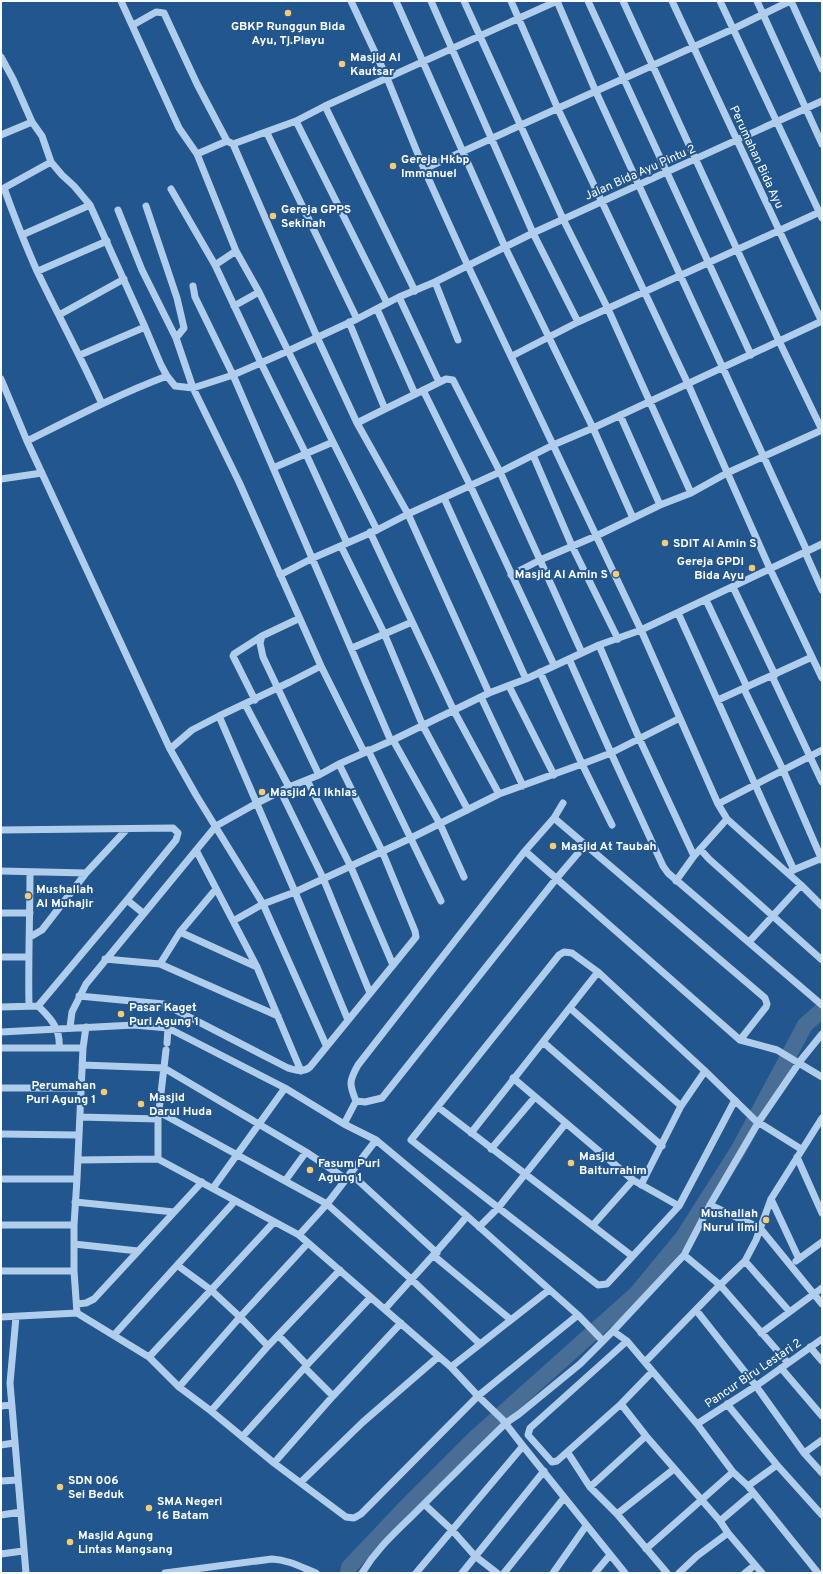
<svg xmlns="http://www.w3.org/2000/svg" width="823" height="1574" viewBox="0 0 823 1574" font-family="Overpass,sans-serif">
	<rect width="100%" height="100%" fill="#21568e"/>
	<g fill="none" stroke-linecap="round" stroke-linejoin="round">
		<path stroke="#486e95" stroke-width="16" d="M348,1573L349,1567L406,1507L475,1438L636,1294L683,1237L739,1149L805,1025L822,1010"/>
		<path stroke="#b0ceec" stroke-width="7" d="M121,1L179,128L197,154L236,251L259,292L333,442L273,468
			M351,1L387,78L424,169L468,266L641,630L718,804L727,819L801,885L822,906
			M396,1L505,247L593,428L633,518
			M431,1L533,233L578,322
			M464,1L563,219L608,309L691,493
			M511,1L558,109L688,384L770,569L822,678
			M557,1L596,92L807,551
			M588,1L751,355
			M623,1L779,341L822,430
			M672,1L822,322
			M720,1L822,218
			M757,1L822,144
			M791,1L822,69
			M133,25L156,12L164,13L197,84L227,141
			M1,57L13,79L32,122L42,136L51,162
			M325,106L415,291
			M296,121L387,303
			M267,133L357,319
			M1,135L32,122
			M233,144L317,337L357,423L408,514L489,693
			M197,154L227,141L233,144L296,121L325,106L557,1
			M424,169L733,29L790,1
			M4,188L51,162L62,175L74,186L90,205L145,327L161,365L167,376C119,394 73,418 27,441
			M1,189L4,188C14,216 25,244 37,271C58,315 82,359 102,404
			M171,189L215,265L261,363L306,454L347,543
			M146,206L177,298L184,328L176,338L193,388L233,375L288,351L357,319L399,297L435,282L533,233L822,101
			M118,210L142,270L176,338
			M22,235L90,205
			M215,265L236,251
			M38,271L107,241
			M435,282L458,340
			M193,286L195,297L233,375L391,741
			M399,297L439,382
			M234,306L259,292
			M377,309L415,394
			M59,315L124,279
			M349,322L385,409L357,423
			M80,355L145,327
			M512,356L578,322L822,211
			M167,376L175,386L193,388L239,482L321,666L364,752
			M1,379L27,441L170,749L196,795L263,904L326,1045
			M423,390L470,485L554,665
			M385,409L446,379L453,380L500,472L540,560L511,575
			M620,415L660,505
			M333,442L377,530
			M533,455L572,546L618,639
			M1,479L42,473
			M444,498L526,679
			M370,532L454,711L499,794
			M341,546L384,633L423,726L468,810
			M805,552L822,590
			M280,575L313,558L377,530L408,514L500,472L553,445L593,428L822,321
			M733,587L775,675
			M706,600L747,687
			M678,613C717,698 754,784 794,870
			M298,619L262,636L260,643L263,657L319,775
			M599,645L639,738L694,856
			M352,648L412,622
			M582,653L540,560L596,536L660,505L691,493L727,473L822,430
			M569,659L611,753L663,866L668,873L822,1005
			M540,672L582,764L612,825
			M772,676L822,782
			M509,686L554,775
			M744,689L783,770L822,860
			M481,697L523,786
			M255,700L233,656L234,654L262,636
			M718,700L812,657
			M245,704L289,787
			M219,716L295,892L348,1020
			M393,740L440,824L464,877
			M170,749L192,730L219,716L290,682L321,666
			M368,750L441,901
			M307,780L350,865L393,965
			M281,792L323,878L370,993
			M718,804L822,750
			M554,818L765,998L767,1004L766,1007L740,1040
			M1,830L173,828L178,833L176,840L127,900L38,1006
			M700,849L709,859L822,960
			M196,850L257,967L301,1071
			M525,851L740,1040L777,1050L822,1077
			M1,871L86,873
			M791,871L822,858
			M676,881L694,856L727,819
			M127,900L143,913
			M1,913H30
			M233,921L263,904L295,892L411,838L499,794L582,764L611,753L680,718
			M180,932L257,967
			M30,937L42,930L86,873L126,830
			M749,942L801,885
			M1,957H28
			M105,959L160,964L278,1016
			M160,964L180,932L216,889
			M79,996L164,1004L288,1068C296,1070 303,1073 310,1067L416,937L415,931L382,851L339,764
			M29,1006C28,961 30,917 30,872
			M1,1007L38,1006C51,1018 61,1030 59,1048H1
			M570,1008L681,1106
			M70,1027L72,1012L86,984L216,826L257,803L289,787L319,775L339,764L393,740L489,693L526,679L599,645L641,630L822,544
			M1,1032L134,1025L168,1028L285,1088L344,1124L376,1140L467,1216L578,1315L603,1341
			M543,1042L662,1146
			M167,1043L168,1028
			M59,1048H83
			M82,1065L164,1068L306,1152L346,1179
			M513,1078L633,1180L679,1206
			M1,1088H81
			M735,1100L679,1206L607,1284L598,1285L411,1140L559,955L564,952L572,953L598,972L705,1071L756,1121L801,1149
			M356,1101C349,1084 349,1081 358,1065L525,851L554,818L563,803
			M356,1101L365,1102L382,1098L556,879L585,845
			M438,1107L632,1256
			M159,1112L327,1204L411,1279L480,1344
			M80,1117L158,1119
			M344,1124L356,1101
			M471,1133L598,972
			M1,1134L78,1135
			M491,1149L535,1097
			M797,1157L822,1213
			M158,1159V1119L166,1050
			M78,1160L158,1159L299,1235L451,1367L478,1396L502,1419L523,1446L625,1573
			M350,1173L437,1253
			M1,1179H77
			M285,1181L306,1152
			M641,1185L681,1106L705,1071
			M213,1188L285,1088
			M771,1199L799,1259
			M75,1202L174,1212
			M710,1205L760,1228L822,1304
			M1,1225H74
			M593,1225L633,1180
			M479,1227L498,1208L566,1123
			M299,1235L327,1204L376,1140
			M74,1244L138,1251
			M684,1255L720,1285L788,1363
			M434,1256L510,1319
			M745,1261L789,1311
			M796,1261L822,1242
			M177,1265L211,1290L240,1317L268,1346
			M1,1271H74
			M77,1304L86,1303L94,1299L202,1182
			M385,1309C412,1278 441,1248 467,1216
			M696,1310L756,1386L804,1453L822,1473
			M77,1313L74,1271V1225L77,1179L83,1048L86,1027
			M1,1317L77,1313L149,1357L179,1387L211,1411L274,1463L346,1517L354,1518L361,1514L478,1396L578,1315
			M16,1317L10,1383L26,1573
			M613,1331L627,1341L697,1424L733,1472L748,1486L818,1573
			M761,1333L822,1288
			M114,1335L235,1201
			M279,1336L307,1365
			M627,1341L530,1428L528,1435L552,1462L557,1461L621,1404L652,1372
			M810,1347L822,1361
			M149,1357L274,1222
			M645,1362L720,1285L745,1261L756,1240L771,1199L822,1118
			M451,1367L549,1290
			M305,1368L333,1396
			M781,1368L822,1416
			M179,1387L240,1317L308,1243
			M621,1404L646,1436L720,1521L728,1533L762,1573
			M727,1404L777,1465L822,1515
			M1,1406L12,1405
			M211,1411L268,1346L340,1270
			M697,1424L756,1386L822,1339
			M242,1437L307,1365L370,1298
			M1,1445L14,1443
			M568,1453L590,1487L617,1514L667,1573
			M804,1453L822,1440
			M274,1463L333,1396L401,1323
			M1,1481L18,1480
			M301,1482L363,1422L438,1357
			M748,1486L777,1465
			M590,1487L646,1436
			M424,1504L452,1530L475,1556L497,1573
			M617,1514L674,1469
			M1,1515L21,1512
			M720,1521L753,1493
			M646,1549L733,1472
			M1,1554L23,1551
			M165,1573L272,1559C289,1560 301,1567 316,1573
			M362,1573C378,1547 396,1532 417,1511C446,1482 476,1452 506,1423L519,1414L580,1364L613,1331L684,1255L710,1205L758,1123L801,1060L822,1034
			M416,1573L523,1446
			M462,1573L544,1471
			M504,1573L564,1498
			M553,1573L586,1526
			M595,1573L610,1555
			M679,1573L697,1556L728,1533
			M745,1573L755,1565"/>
	</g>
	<g fill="#f9cb71" stroke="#21568e" stroke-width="1.5">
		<circle cx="288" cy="13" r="4"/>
		<circle cx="342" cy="64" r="4"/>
		<circle cx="393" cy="166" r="4"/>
		<circle cx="273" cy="216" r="4"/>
		<circle cx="665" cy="543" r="4"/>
		<circle cx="752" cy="568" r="4"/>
		<circle cx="616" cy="574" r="4"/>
		<circle cx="262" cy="792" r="4"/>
		<circle cx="553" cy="846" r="4"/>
		<circle cx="28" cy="896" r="4"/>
		<circle cx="121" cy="1014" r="4"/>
		<circle cx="104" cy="1092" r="4"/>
		<circle cx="141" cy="1104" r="4"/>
		<circle cx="571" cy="1163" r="4"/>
		<circle cx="310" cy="1170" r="4"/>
		<circle cx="766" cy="1220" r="4"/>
		<circle cx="60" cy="1487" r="4"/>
		<circle cx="149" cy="1508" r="4"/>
		<circle cx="70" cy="1542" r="4"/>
	</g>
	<g text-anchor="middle" stroke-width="4" stroke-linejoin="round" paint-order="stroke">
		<g font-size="12" font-weight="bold" fill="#fff" stroke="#21568e" text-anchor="start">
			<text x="288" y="30" text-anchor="middle">GBKP Runggun Bida<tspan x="288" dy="14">Ayu, Tj.Piayu</tspan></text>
			<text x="350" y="61">Masjid Al<tspan x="350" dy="14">Kautsar</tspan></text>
			<text x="401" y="163">Gereja Hkbp<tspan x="401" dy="14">Immanuel</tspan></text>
			<text x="281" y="213">Gereja GPPS<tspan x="281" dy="14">Sekinah</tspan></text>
			<text x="673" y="547">SDIT Al Amin S</text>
			<text x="744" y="565" text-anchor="end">Gereja GPDI<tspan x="744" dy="14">Bida Ayu</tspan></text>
			<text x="608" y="578" text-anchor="end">Masjid Al Amin S</text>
			<text x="270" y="796">Masjid Al Ikhlas</text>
			<text x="561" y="850">Masjid At Taubah</text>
			<text x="36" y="893">Mushallah<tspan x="36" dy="14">Al Muhajir</tspan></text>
			<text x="129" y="1011">Pasar Kaget<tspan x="129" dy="14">Puri Agung 1</tspan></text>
			<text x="96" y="1089" text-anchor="end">Perumahan<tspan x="96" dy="14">Puri Agung 1</tspan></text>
			<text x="149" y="1101">Masjid<tspan x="149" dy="14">Darul Huda</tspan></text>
			<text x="579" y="1160">Masjid<tspan x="579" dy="14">Baiturrahim</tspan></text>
			<text x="318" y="1167">Fasum Puri<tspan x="318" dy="14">Agung 1</tspan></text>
			<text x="758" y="1217" text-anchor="end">Mushallah<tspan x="758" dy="14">Nurul Ilmi</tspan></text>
			<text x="68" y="1484">SDN 006<tspan x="68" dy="14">Sei Beduk</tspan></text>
			<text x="157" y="1505">SMA Negeri<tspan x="157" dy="14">16 Batam</tspan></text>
			<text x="78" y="1539">Masjid Agung<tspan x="78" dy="14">Lintas Mangsang</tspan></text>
		</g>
		<g font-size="12" fill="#fff" stroke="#21568e">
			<text transform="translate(757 157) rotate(65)" y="4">Perumahan Bida Ayu</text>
			<text transform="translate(640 172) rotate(-24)" y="4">Jalan Bida Ayu Pintu 2</text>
			<text transform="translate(753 1373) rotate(-34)" y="4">Pancur Biru Lestari 2</text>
		</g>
	</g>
	<rect width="823" height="1574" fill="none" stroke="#ffffff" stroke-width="4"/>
</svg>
